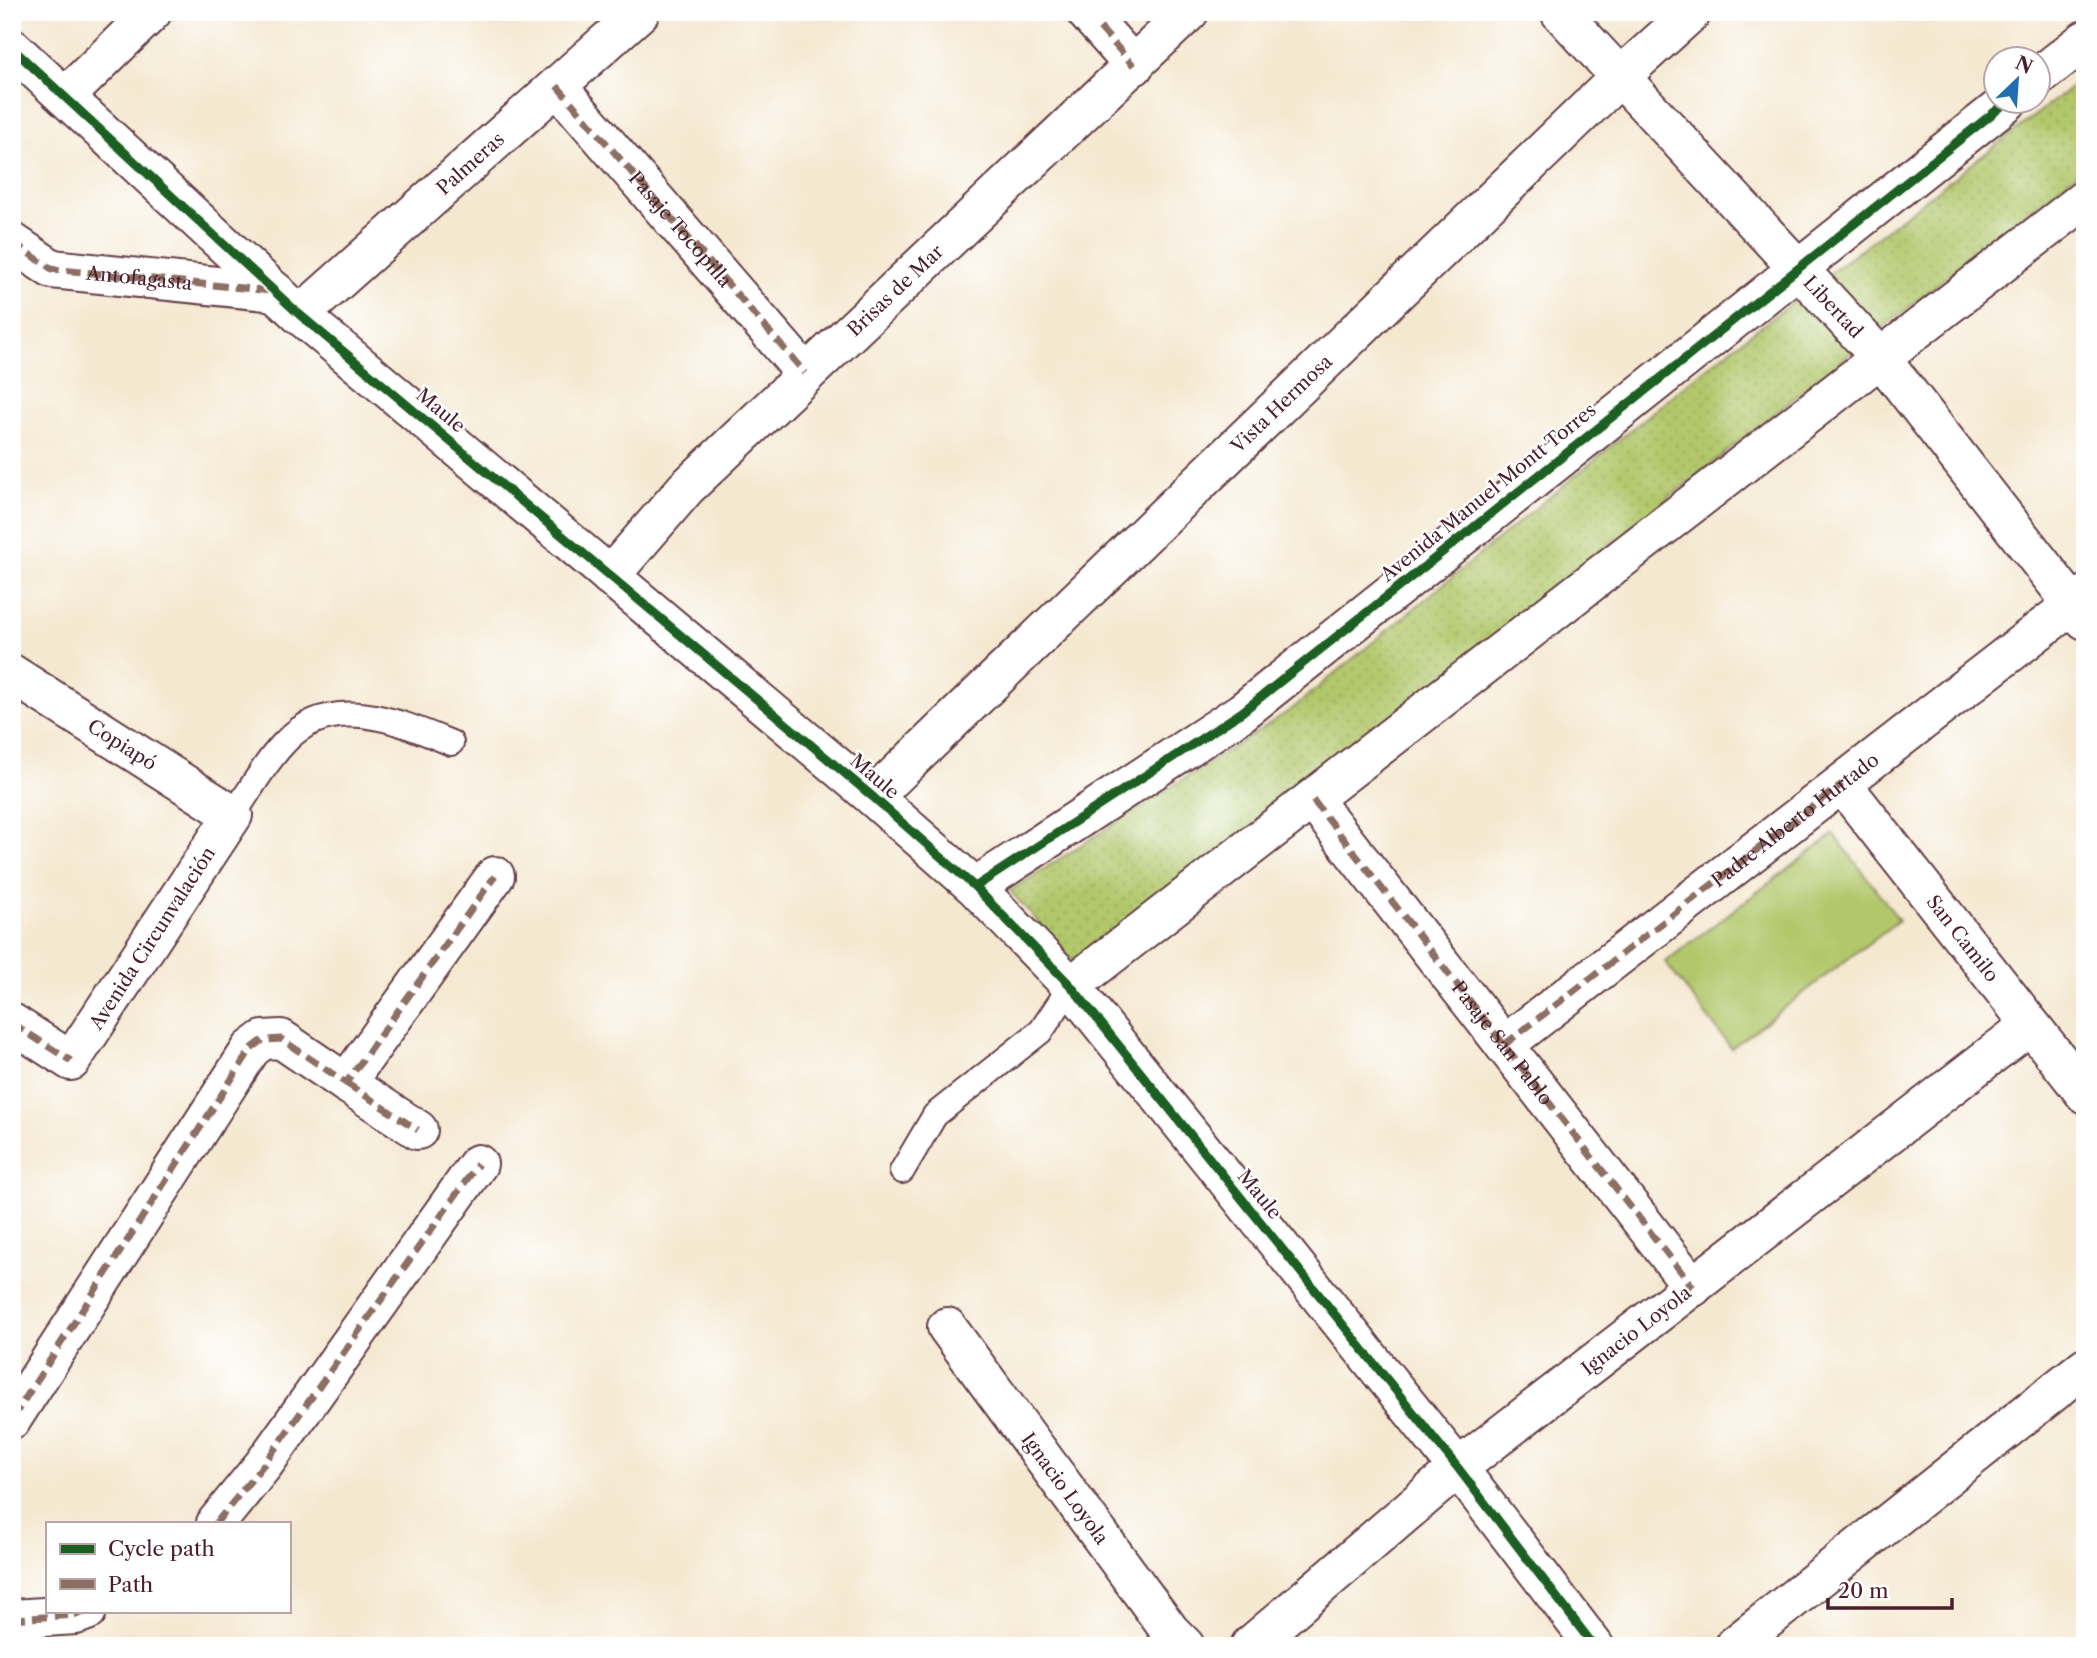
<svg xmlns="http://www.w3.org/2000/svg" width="2097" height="1658" viewBox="0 0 2097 1658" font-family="'Libre Caslon Text',serif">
	<defs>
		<pattern id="grass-dots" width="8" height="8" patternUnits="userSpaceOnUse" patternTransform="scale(1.75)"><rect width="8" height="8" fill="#b1c76b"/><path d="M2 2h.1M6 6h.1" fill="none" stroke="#9aaa5d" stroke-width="1.8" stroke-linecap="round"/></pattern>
	</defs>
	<rect width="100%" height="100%" fill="#fff"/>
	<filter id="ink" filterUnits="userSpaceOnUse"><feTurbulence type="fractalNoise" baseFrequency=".0143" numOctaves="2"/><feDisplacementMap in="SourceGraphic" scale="14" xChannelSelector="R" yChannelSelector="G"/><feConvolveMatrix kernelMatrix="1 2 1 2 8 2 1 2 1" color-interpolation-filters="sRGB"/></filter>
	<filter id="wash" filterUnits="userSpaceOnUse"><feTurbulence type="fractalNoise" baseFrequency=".00686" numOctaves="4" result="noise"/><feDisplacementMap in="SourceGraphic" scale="28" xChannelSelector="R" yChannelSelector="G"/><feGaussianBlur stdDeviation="1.57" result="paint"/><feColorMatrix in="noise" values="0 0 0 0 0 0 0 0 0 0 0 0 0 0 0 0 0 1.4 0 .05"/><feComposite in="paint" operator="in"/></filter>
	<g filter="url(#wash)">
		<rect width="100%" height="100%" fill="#f4e8d0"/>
		<path fill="url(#grass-dots)" stroke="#7e734b" stroke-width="2" d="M2085,77V167L1388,721L1075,963L1010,891L1292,709L1701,372Z"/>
		<path fill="#b1c76b" stroke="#7e734b" stroke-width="2" d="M1834,834L1899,920L1731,1048L1665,962Z"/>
	</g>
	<g filter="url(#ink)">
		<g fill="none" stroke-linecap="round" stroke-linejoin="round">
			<g stroke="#643d44" stroke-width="28">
				<path id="service" d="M233,815C250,791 265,762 286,741C332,692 400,722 451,743
					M902,1171L935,1115L1041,1031L1071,986"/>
			</g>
			<g stroke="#643d44" stroke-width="42">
				<g id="minor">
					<path d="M1086,12L1134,66"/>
					<path id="s1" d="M1560,12L1881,358L2085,620"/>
					<path d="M557,86L805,373"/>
					<path d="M65,97L152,12"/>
					<path d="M12,242L52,269L276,292"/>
					<path id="s2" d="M300,315L640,12"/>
					<path id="s3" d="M610,576L686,488L1189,12"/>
					<path id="s4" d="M12,674L233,815L71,1061L12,1023"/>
					<path id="s5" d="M1842,784L2085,1094"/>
					<path id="s6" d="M873,797L1620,77L1692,12"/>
					<path d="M1313,800L1693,1287"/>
					<path d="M1071,986L1458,1468L1594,1646"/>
					<path id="s7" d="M1504,1045L2085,595"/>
					<path d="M346,1083L418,1130"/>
					<path id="s8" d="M947,1327L1170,1631L1185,1646"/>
					<path d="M12,1419L251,1049L263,1040L281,1039L346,1083L495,876"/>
					<path d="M216,1523L264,1464L478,1164"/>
					<path d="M12,1619L76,1615L87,1611"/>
					<path id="s9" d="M1250,1646L1458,1468L2030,1025"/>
					<path d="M1734,1646L2085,1367"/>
				</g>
			</g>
			<g stroke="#643d44" stroke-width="42">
				<path id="tertiary" d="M12,48L300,315L873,797L975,887L1071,986L2085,199
					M2038,77L2085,40
					M975,887L1242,712L2007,102"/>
			</g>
			<use href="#service" stroke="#fff" stroke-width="24"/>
			<use href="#minor" stroke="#fff" stroke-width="38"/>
			<use href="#tertiary" stroke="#fff" stroke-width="38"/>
			<g stroke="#8d6e63" stroke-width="7" stroke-dasharray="14 7" stroke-linecap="butt">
				<path d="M1086,12L1134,66"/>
				<path id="s10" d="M557,86L805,373"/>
				<path id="s11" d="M12,242L52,269L272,291"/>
				<path id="s12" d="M1313,800L1693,1287"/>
				<path d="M12,1023L71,1061"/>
				<path d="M1504,1045L1842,784"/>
				<path d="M346,1083L418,1130"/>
				<path d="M12,1419L251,1049L263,1040L281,1039L346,1083L495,876"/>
				<path d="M216,1523L264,1464L478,1164"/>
				<path d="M12,1619L76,1615L87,1611"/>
			</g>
			<g stroke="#fff" stroke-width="13">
				<path id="cycleway" d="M12,48L300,315L873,797L975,887L1071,986L1458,1468L1594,1646
					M975,887L1242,712L2007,102"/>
			</g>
			<use href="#cycleway" stroke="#1b5e20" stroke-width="9"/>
		</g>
	</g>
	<g text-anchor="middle" stroke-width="5" stroke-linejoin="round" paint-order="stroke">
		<g font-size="19" fill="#4a1f2b" stroke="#fff">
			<text dy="7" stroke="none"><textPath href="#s2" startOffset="228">Palmeras</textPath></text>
			<text dy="7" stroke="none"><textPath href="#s10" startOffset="189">Pasaje Tocopilla</textPath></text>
			<text dy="7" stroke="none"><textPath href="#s11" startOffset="136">Antofagasta</textPath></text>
			<text dy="7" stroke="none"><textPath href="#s3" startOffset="404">Brisas de Mar</textPath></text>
			<text dy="7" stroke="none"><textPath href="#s1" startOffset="402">Libertad</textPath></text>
			<text dy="7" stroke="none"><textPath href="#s6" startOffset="567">Vista Hermosa</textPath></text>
			<text transform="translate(441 410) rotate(40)" y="7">Maule</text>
			<text transform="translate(1488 492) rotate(-39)" y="7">Avenida Manuel Montt Torres</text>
			<text dy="7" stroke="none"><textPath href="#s4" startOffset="131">Copiapó</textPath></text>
			<text transform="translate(875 776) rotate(41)" y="7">Maule</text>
			<text dy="7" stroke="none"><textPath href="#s7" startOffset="368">Padre Alberto Hurtado</textPath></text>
			<text transform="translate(152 938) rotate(-57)" y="7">Avenida Circunvalación</text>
			<text dy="7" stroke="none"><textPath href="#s5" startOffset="196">San Camilo</textPath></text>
			<text dy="7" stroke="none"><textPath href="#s12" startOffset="308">Pasaje San Pablo</textPath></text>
			<text transform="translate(1260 1194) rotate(51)" y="7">Maule</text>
			<text dy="7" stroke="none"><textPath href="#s9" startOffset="499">Ignacio Loyola</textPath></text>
			<text dy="7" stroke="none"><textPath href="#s8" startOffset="200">Ignacio Loyola</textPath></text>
		</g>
	</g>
	<rect width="2097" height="1658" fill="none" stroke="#fff" stroke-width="42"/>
	<rect x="46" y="1522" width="245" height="91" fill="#ffffff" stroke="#b7a5aa" stroke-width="2"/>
	<rect x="60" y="1544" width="35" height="10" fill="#1b5e20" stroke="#b7a5aa" stroke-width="2"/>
	<text x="108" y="1556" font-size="21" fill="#4a1f2b">Cycle path</text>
	<rect x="60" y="1579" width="35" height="10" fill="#8d6e63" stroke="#b7a5aa" stroke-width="2"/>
	<text x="108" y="1592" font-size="21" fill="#4a1f2b">Path</text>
	<g transform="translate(2017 80) rotate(25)"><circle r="33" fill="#ffffff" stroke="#b7a5aa" stroke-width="2"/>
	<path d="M0-5L12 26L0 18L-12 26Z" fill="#1f6fb2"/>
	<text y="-10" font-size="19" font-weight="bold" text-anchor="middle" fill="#4a1f2b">N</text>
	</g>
	<path d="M1828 1598v10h124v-10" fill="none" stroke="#4a1f2b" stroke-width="3.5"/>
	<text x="1838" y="1598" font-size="21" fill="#4a1f2b" stroke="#ffffff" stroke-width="5" paint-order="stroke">20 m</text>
</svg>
